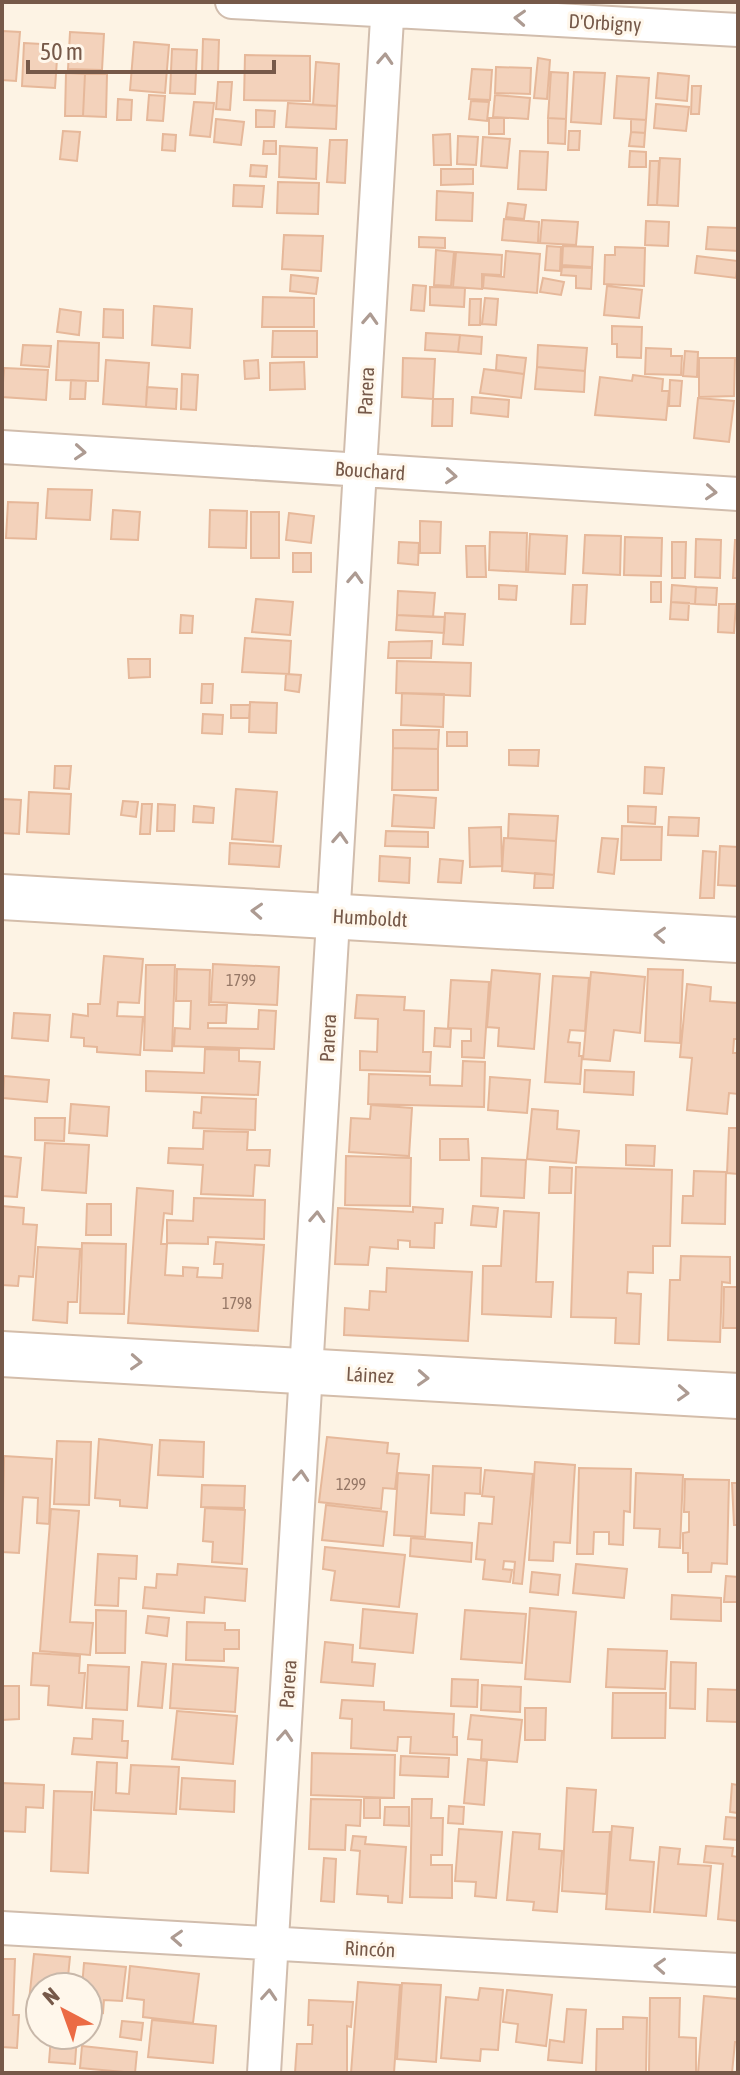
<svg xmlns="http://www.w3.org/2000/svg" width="740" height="2075" viewBox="0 0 740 2075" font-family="'Asap Condensed',sans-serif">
	<rect width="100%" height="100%" fill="#fdf3e4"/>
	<path fill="#f3d2bb" stroke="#e6b89a" stroke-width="2" d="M2,31L20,32L16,81L2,80Z
		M70,32L104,34L102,70L68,69Z
		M203,39L219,40L218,73H202Z
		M134,42L169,45L165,93L130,90Z
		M24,43L58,45L55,88L22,86Z
		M172,49L197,50L195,94L170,93Z
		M245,55L310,56V101L244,100Z
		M538,58L550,60L547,99L534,98Z
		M316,62L339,64L337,106L313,105Z
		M496,67L531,68L530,94L495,93Z
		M472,69L492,70L490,100L469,99Z
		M551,72L568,73L566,119L548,118Z
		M574,72L605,73L601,124L571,122Z
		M66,73L85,74L83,116H65Z
		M658,73L689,76L687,101L656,98Z
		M85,74H107L106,117L83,116Z
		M617,76L649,78L646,120L614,118Z
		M218,82H232L230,110L216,109Z
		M692,86H701L699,114H691Z
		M149,95L165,96L163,121L147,120Z
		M495,95L530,98L528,119L493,117Z
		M118,99L132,100L131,120H117Z
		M471,101L489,102L487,121L469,119Z
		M194,102L214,103L210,137L190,135Z
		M288,103L337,106L336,129L286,127Z
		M656,104L689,107L686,131L654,128Z
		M256,110L275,111L274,127H256Z
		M489,118H504V134H489Z
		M548,118L566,119L565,144L548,143Z
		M216,119L244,122L241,145L214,142Z
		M631,119L646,120L645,133L631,132Z
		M63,131L80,132L77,161L60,159Z
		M569,131H580L579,150H568Z
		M631,132L645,133L644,147L629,146Z
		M163,134L176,135L175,151L162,150Z
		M450,134L451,165H434L433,135Z
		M458,136L478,137L476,165L457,164Z
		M483,137L510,139L507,168L481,166Z
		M330,140H347L345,183L327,182Z
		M264,141H276V154H263Z
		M280,146L317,148L316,179L279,177Z
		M520,151L548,152L546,190L518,189Z
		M630,151L646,152V167H629Z
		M660,158L680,159L678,206L657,205Z
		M650,161H659L657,205H648Z
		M251,165L267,166L266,177L250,176Z
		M441,169H473V184L441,185Z
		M278,182L319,183L318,214L277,213Z
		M234,185L264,186L262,207L233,206Z
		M437,191L473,193L472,221L436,220Z
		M508,203L526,205L524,219L506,217Z
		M504,219L539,222L538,243L502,240Z
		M542,220L578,222L576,245L540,243Z
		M646,221L669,222L668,246L645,245Z
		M708,227L738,228V251L706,249Z
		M284,235L323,236L321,271L282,269Z
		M419,237L445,238V248L419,247Z
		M547,246L561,247L560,271L545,270Z
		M563,246L593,247L592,267L562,265Z
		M615,247L645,248L644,286L604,284L605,255H615Z
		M436,250L454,252L451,286L434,285Z
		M506,251L540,254L537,293L483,288L484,275L504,277Z
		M456,252L502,255L501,275L482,274V289L453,287Z
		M697,256L738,261L736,278L695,273Z
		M562,267L592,268L591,289L576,288V276L561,275Z
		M291,275L318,278L316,294L290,291Z
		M543,278L564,282L561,295L540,292Z
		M413,285L426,286L424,311L411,310Z
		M607,286L642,290L639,318L604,315Z
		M430,287L465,288L464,307L430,305Z
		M263,297L314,298V327H262Z
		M485,298L498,299L496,325L482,324Z
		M470,299H481L480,325H469Z
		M154,306L192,309L190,348L152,345Z
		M60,309L81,312L79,335L57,332Z
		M104,309L123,310V338L103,337Z
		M612,326L642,327L641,358L617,357V344H612Z
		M273,331H317V357H272Z
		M426,333L460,335L458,352L425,350Z
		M460,335L482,337L481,354L458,352Z
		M58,341L99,343L98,381L56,380Z
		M23,345L51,346L49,367L21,365Z
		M538,345L587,348L585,371L537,367Z
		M646,348L671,349V356H682L681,375L645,374Z
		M685,351L698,352L697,377L683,376Z
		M497,355L526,358L524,374L496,370Z
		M403,358L435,359L433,399L402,397Z
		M699,358H735L734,396L699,397Z
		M106,360L149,363L146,407L103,404Z
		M258,360L259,378L245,379L244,361Z
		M304,362L305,389L270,390V363Z
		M537,367L585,371L584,392L535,389Z
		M4,368L48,370L46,400L2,397Z
		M484,369L524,374L521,398L480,393Z
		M182,374L198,375L196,410L181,409Z
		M633,375L663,379L662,391H669L666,420L595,415L600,377L632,381Z
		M71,380L86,381L85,399H70Z
		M670,380L682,381L680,406H669Z
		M147,387L177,389L176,409L146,407Z
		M472,397L509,400L508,417L471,413Z
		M698,398L734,401L729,442L694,438Z
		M433,399H453L452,426H432Z
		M48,489L92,490L90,520L46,518Z
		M8,502L38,503L36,539L6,538Z
		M113,510L140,512L138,540L111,539Z
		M210,510L247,511L246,548L209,547Z
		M251,512H279V558H251Z
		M289,513L314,516L311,543L286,540Z
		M420,521L441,522L440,553H420Z
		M490,532L527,533L526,572L489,570Z
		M530,534L567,536L565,574L528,572Z
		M585,535L621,536L620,575L583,573Z
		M625,537L662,538L661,576L624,575Z
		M696,539L721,540L720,578L695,577Z
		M735,540H738V578H733Z
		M399,542L419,543L418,565L398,563Z
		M672,542H686L685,578H672Z
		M466,546H485L486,577H467Z
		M293,553H311V572H293Z
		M651,582H661V602H651Z
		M499,585L517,586L516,600L499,599Z
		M573,585H587L585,624H571Z
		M672,585L696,587L695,604L671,602Z
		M696,587L717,588L716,605L695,604Z
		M398,591L435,593L433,617L397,615Z
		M256,599L293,602L290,635L252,632Z
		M671,602L689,603L688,620L670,619Z
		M719,604H736L734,633L718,632Z
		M445,613L465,614L463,645L443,644Z
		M181,615L193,616L192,633H180Z
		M397,615L445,617L444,633L396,630Z
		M245,638L291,641L289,674L242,672Z
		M432,641L431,658H388L389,642Z
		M128,659H150V677L129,678Z
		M397,661L471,663L470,696L396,693Z
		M286,674L301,675L299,692L285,690Z
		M202,684H213L212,703H201Z
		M402,693L444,694L443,727L401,725Z
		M250,702L277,703L276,733L249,732Z
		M231,705H250L249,718H231Z
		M203,714L223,715L222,734L202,733Z
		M393,730H439L438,749L393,748Z
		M447,732H467V746H447Z
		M393,748L438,749V790H392Z
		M509,750H539L538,766L509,765Z
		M55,766H71L69,789L54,788Z
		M645,767L664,768L662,794L644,793Z
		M236,789L277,792L273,842L232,839Z
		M29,792L71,794L69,834L27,832Z
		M394,795L436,798L434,828L392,826Z
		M2,799L21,800L19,834L2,833Z
		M123,801L138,802L136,817L121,815Z
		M142,804H152L150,834H140Z
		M158,804L175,805L174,831H157Z
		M194,806L214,808L213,823L193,822Z
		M628,806L656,807L655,824L628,822Z
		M509,814L558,816L556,841L508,838Z
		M669,817L699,818L698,836L668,835Z
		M622,826L662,827L661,860H621Z
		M501,827L502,866L470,867L469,828Z
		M386,831L428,832V847L385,846Z
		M504,838L556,841L554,875L502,871Z
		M602,838L618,839L614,874L598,872Z
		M230,843L281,846L279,867L229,864Z
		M720,846L738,847V886L718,885Z
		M703,851L716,852L714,898H700Z
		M380,856L410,858L409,883L379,881Z
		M440,859L463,861L461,883L438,882Z
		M535,873L554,875L553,888H534Z
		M104,956L143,959L139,1003L118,1002L117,1016L143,1017L140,1055L97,1052V1047L84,1046V1038L71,1037L73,1014L88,1016V1004H100Z
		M213,964L279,967L277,1005L211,1002Z
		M146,965H175L172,1051L144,1050Z
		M177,969L210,970L209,1005H227L226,1023H208V1028L258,1029L259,1010L276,1011L274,1049L174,1046L175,1028L190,1029L191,1001H176Z
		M648,969L683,970L680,1043L645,1041Z
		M492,970L540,974L534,1049L498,1046L499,1028L487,1027Z
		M591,972L645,977L640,1033L614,1030L610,1061L583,1059Z
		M553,976L589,978L585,1031L570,1030L568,1042L580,1043L579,1056H582L580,1084L545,1082Z
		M451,980L489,982L484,1058L462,1057V1041H471V1029L448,1028Z
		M687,984L711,987L710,1001L738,1003V1039H734L733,1053H738V1094L729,1093L727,1114L687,1110L692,1058L680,1057Z
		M357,995L405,997L404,1010L424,1011L423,1052H431L430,1072L360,1070V1051L377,1052L378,1019L355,1018Z
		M14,1013L50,1015L48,1041L12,1038Z
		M435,1028L451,1029L450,1047L434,1046Z
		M205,1049L239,1050V1061L260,1062L258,1095L146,1091V1071L204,1073Z
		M463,1061L485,1062L484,1107L368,1104L369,1074L430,1076V1085L462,1086Z
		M585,1070L634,1072L633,1095L584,1092Z
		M4,1076L49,1080L47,1102L3,1098Z
		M490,1077L530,1080L527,1113L488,1110Z
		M202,1097L256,1099L255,1130L193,1128L194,1112L201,1113Z
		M71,1104L109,1107L107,1136L69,1133Z
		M371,1105L412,1108L409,1156L349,1152L351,1118L370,1119Z
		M532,1109L558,1111L557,1129L579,1131L576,1163L527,1159Z
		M35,1118H65L64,1141L35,1140Z
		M729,1128H738V1174L727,1173Z
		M204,1131L248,1132L247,1150H270L269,1166L255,1165L253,1196L201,1194L203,1165L168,1163L169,1148L203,1149Z
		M440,1139H468L469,1160H440Z
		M45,1143L89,1145L86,1193L42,1190Z
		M626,1145L655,1146L654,1166L626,1165Z
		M2,1156L21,1158L17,1197L2,1196Z
		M346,1156L411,1158L410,1206L345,1205Z
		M482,1158L526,1160L524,1198L481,1196Z
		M550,1167L572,1168L571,1193H549Z
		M576,1167L672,1170L670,1246H653V1273L628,1272L627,1293L641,1294L639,1344L615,1343L616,1318L571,1317Z
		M694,1171L726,1172L725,1224L682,1223L683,1196H693Z
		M137,1188L173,1191L172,1214L164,1213L161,1244H167L165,1275L183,1276V1267L198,1268L197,1277L222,1278L223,1264H214L216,1242L264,1245L258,1331L128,1323Z
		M194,1198L265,1200L264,1239L208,1237V1244L167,1243V1220L193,1221Z
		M87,1204H111V1235H86Z
		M2,1206L24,1208L23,1224L37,1225L33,1277L19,1276L18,1286L2,1285Z
		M473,1206L498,1208L496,1227L471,1225Z
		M413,1207L443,1209L442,1223H435L434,1248L410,1247V1241L398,1240V1249L370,1247L368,1265L335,1264L338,1208L413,1212Z
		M504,1211L539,1213L536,1282H553L551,1317L482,1314L483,1266H501Z
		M82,1243L126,1244L124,1314L80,1313Z
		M38,1247L80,1249L77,1302H68L67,1323L33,1320Z
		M681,1256L730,1257V1283L722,1282L720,1342L668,1340L670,1280H680Z
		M387,1268L472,1272L468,1341L344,1335L345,1308L369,1310L370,1291L386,1292Z
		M724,1287H738V1328H723Z
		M327,1437L388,1443L387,1453L399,1454L395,1489L383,1488L381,1509L319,1502Z
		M99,1439L152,1445L147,1508L120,1506V1500L95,1498Z
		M160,1440L204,1442L203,1477L158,1475Z
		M57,1441L91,1442L89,1505L54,1504Z
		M4,1456L52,1459L49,1524L37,1523L38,1498L23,1497L19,1553L2,1552Z
		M535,1462L575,1465L570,1543L554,1542L553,1561L529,1560Z
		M433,1466L481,1468L480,1494L465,1493L464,1515L431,1513Z
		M579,1468L631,1469L630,1512L624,1511L623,1545L609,1544V1532H594L593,1554H577Z
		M485,1470L533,1474L522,1584L513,1583L515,1562L504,1561L503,1569L512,1570L510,1582L483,1579L485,1560L476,1559L479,1523L492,1524L494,1497L482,1496Z
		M398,1473L429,1475L425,1537L394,1535Z
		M636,1473L683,1475L680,1548L659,1547L660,1529L634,1528Z
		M685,1479L729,1480L727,1564L712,1563L711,1572H688V1553H683V1533L689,1532V1512H684Z
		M732,1483H738V1525H734Z
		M202,1485L245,1486L244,1508L201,1507Z
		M326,1505L387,1512L383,1546L322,1540Z
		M205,1508L245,1510L242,1564L212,1562L213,1542L203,1541Z
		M51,1509L79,1511L70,1622L93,1623L90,1655L40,1651Z
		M411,1538L472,1543L471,1562L410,1556Z
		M325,1547L405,1555L399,1607L331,1600L335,1571L323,1569Z
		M98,1554L137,1556L136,1579L119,1578L118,1606L95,1605Z
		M178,1564L247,1569L245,1601L205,1597L204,1613L143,1608L145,1587L156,1588L157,1574L177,1575Z
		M576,1564L627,1569L624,1598L573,1593Z
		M532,1572L560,1575L558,1595L530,1592Z
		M726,1576L738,1577V1602H724Z
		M672,1595L721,1598V1621L671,1619Z
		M530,1608L576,1612L570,1682L525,1679Z
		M363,1609L417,1614L413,1653L360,1648Z
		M96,1610L126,1611L125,1653H96Z
		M465,1610L526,1614L522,1663L461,1659Z
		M148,1616L169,1618L167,1636L146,1633Z
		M187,1622L225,1623V1630H239V1649H224V1661L186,1660Z
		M325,1642L353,1645L352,1662L375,1664L373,1686L321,1682Z
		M608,1649L667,1651L665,1689L606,1687Z
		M33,1653L80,1656L79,1673H85L82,1708L48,1705L49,1686L31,1685Z
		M142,1662L166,1664L162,1708L138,1706Z
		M671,1662L696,1663L695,1709L670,1708Z
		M173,1664L238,1668L235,1712L170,1708Z
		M88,1665L129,1667L127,1710L86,1708Z
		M452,1679L478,1680L477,1707L451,1706Z
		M482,1685L521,1687L520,1712L481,1710Z
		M2,1686H19V1719L2,1720Z
		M708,1689L738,1690V1722L707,1721Z
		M613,1693H666L665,1738H612Z
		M342,1700L384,1702V1710L454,1714L453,1737H457V1755L410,1753L411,1737H398L397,1751L351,1748L352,1719L340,1718Z
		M525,1708H546L545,1740H525Z
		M177,1711L237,1716L233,1764L172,1759Z
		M471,1715L522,1720L517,1762L481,1759L482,1740L468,1739Z
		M93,1719L123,1721L122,1741H128L127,1758L72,1754L74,1738L92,1739Z
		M312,1753L395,1755L394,1798L311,1795Z
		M401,1756L449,1758L448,1777L400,1775Z
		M468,1759L487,1761L484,1805L464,1803Z
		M97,1762L117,1763L116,1793L129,1794L131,1765L179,1767L176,1814L94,1810Z
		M182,1778L235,1781L234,1812L180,1809Z
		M2,1783L44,1785L43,1808L26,1807L25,1832L2,1831Z
		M732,1784L738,1785V1813L730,1812Z
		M567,1788L596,1790L593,1832H610L606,1894L562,1891Z
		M54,1791L92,1792L88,1873L51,1871Z
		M364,1798H380V1818H364Z
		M311,1799L361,1800L360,1826L346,1825L345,1850L309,1849Z
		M412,1799H432L431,1818H443L442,1855H431V1865H452V1898L410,1897Z
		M449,1806L464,1807L463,1824L448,1823Z
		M385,1807H409V1826L384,1825Z
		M726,1817L738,1818V1840L724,1839Z
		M612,1826L633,1828L630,1860L654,1862L650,1912L606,1909Z
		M459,1829L502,1832L496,1898L475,1896L476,1882L455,1881Z
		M513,1832L540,1834L539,1849L562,1851L557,1912L533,1910L534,1902L507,1900Z
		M353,1836L366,1837L365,1844L406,1847L402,1903L388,1902V1896L357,1894L360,1851L351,1850Z
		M706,1846L733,1848L732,1856L738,1857V1921L718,1919L723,1864L704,1862Z
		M660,1847L680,1849L678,1864L711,1866L706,1916L654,1912Z
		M324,1858L336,1859L334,1902L321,1901Z
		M34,1954L70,1957L67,1987H40V2002L29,2001Z
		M2,1959H15L13,2015H19L17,2048L2,2047Z
		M84,1963L126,1967L122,2001L104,2000L103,2013L88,2011V1987H82Z
		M130,1966L199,1974L193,2023L143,2017L144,2000L127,1998Z
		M358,1982L400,1985L394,2073H351Z
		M402,1983L441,1985L436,2062L397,2059Z
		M480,1988L503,1990L498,2050L481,2049L480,2061L441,2058L446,1997L478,2000Z
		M507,1990L552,1995L546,2046L516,2042L518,2024L503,2022Z
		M704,1996L738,1999V2042H735L732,2073H698Z
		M650,1998H680L679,2037L696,2038V2073H649Z
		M309,2000L353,2002L351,2027L347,2026V2073H295L297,2044H312L313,2025H308Z
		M567,2009L586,2010L582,2063L548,2060L550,2040L564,2042Z
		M623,2017L647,2018L646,2073H596L597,2029H623Z
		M152,2020L216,2026L213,2063L148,2057Z
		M122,2021L143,2023L141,2040L120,2037Z
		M60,2035H77L75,2064L49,2062L51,2037L59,2038Z
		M82,2046L137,2052L135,2073L80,2068Z"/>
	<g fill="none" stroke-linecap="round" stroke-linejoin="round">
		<g stroke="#d1bdad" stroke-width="36">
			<path id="street" d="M232,2L738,30
				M2,447L738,494
				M2,1928L738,1970
				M264,2073L388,2"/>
		</g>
		<g stroke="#d4bdaa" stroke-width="48">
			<path id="secondary" d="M2,897L738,940
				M2,1354L738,1396"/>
		</g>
		<use href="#street" stroke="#fff" stroke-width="32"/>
		<use href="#secondary" stroke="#fff" stroke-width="44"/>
	</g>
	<defs><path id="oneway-chevron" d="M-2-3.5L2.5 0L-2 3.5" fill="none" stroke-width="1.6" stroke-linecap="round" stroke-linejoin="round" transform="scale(2)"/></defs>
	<g stroke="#ad9b92">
		<use href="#oneway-chevron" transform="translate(520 18) rotate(-177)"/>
		<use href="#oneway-chevron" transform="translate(385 59) rotate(-87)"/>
		<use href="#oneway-chevron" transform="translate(370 319) rotate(-87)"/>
		<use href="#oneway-chevron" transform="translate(80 452) rotate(4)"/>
		<use href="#oneway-chevron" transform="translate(451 476) rotate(4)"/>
		<use href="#oneway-chevron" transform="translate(711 492) rotate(4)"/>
		<use href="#oneway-chevron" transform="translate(355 578) rotate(-87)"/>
		<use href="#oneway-chevron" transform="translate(340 838) rotate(-87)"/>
		<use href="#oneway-chevron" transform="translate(257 911) rotate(-177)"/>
		<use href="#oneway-chevron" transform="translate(660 935) rotate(-177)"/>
		<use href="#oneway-chevron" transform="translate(317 1217) rotate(-87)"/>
		<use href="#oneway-chevron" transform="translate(136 1362) rotate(3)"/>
		<use href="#oneway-chevron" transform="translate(423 1378) rotate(3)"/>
		<use href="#oneway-chevron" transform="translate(683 1393) rotate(3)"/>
		<use href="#oneway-chevron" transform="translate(301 1476) rotate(-86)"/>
		<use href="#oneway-chevron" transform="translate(285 1736) rotate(-86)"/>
		<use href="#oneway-chevron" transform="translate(177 1938) rotate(-177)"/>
		<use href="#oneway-chevron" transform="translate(660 1966) rotate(-177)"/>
		<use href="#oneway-chevron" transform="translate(269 1995) rotate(-86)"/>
	</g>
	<g text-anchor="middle" stroke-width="6" stroke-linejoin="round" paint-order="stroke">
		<g font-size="16" fill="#957766">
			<text x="241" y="986">1799</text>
			<text x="237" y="1309">1798</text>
			<text x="351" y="1490">1299</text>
		</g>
		<g font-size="20" fill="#765949" stroke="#fff7eb">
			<text transform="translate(605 23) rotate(3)" y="7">D'Orbigny</text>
			<text transform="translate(366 391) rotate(-87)" y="7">Parera</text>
			<text transform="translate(370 471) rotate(4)" y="7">Bouchard</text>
			<text transform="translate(370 918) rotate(3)" y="7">Humboldt</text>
			<text transform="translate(328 1038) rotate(-87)" y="7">Parera</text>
			<text transform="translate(370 1375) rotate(3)" y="7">Láinez</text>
			<text transform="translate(288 1684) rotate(-86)" y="7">Parera</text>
			<text transform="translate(370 1949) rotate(3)" y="7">Rincón</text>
		</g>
	</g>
	<rect width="740" height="2075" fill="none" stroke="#765949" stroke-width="8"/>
	<g transform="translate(64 2011) rotate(319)"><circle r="38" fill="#fff7eb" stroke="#c8b8aa" stroke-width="2"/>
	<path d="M0-6L14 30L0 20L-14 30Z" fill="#eb6b45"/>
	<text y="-12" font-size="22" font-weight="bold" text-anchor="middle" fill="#765949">N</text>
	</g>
	<path d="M28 60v12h246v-12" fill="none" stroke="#765949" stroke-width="4"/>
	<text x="40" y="60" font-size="24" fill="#765949" stroke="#fff7eb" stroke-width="6" paint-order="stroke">50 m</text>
</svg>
